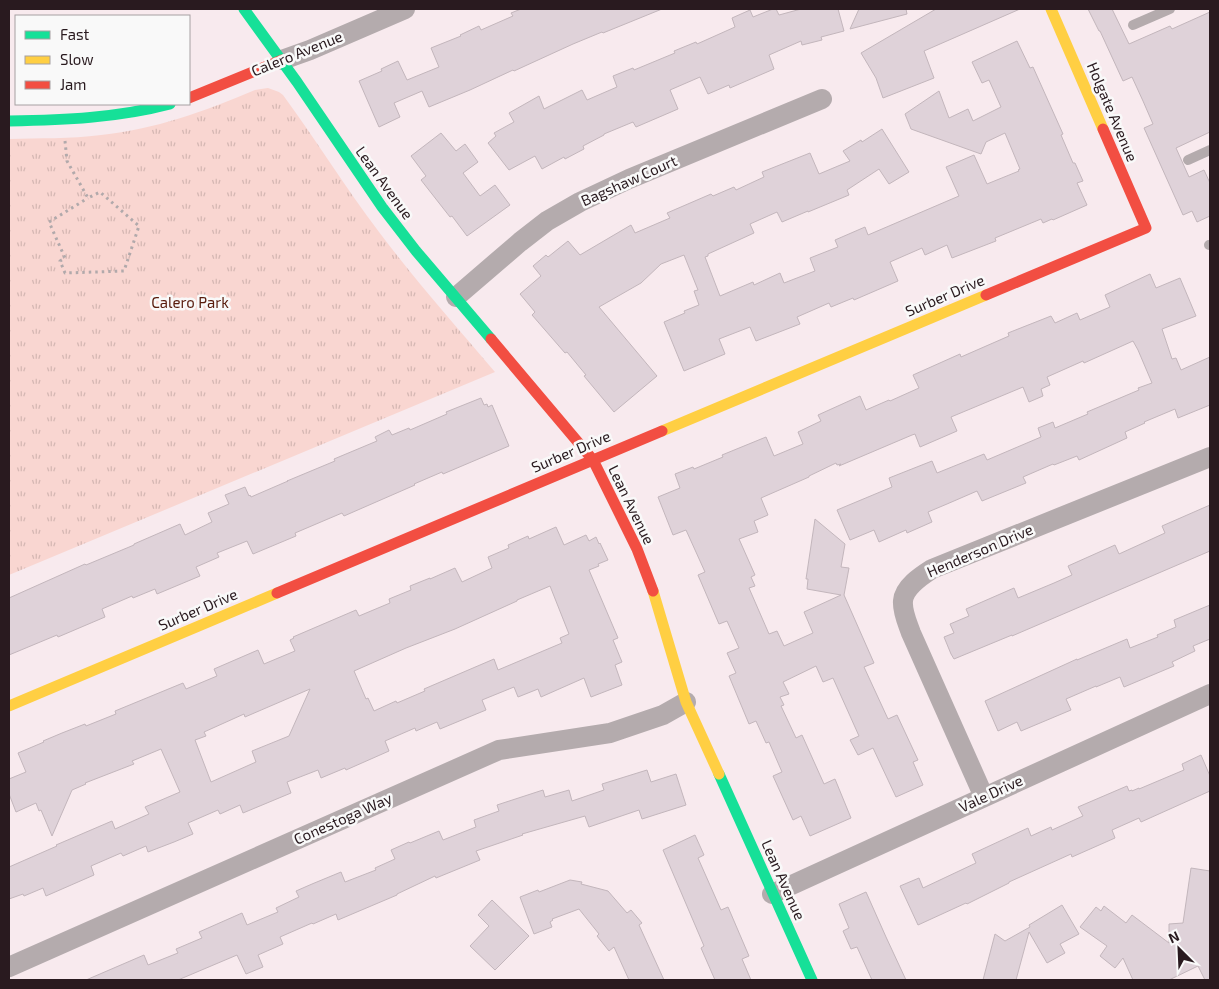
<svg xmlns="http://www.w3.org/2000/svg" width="1219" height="989" viewBox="0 0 1219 989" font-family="'Exo 2',sans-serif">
	<defs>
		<pattern id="grass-tufts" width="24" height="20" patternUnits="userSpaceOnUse" patternTransform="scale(1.25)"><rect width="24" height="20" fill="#f9d6d1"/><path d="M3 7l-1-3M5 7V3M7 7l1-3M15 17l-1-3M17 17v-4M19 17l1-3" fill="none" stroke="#d5b7b3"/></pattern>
	</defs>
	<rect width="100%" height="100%" fill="#f8eaee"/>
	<path fill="url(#grass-tufts)" d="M268,88L279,92L283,95C316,140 345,187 379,232C415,280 456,326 495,372L9,575V139C39,138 70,139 101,135C156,129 203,112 255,90L261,89Z"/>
	<path fill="#dfd2d9" stroke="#c3b6bc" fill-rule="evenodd" d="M521,9H662L603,33L602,32L573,44L514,71L513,70L470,90L429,107L422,91L394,103L400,117L379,127L359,81L382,71L381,69L398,61L407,80L439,67L431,48L461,36L460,35L479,26L481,30L513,16L511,13Z
		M773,9H776L779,15L801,9H838L844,31L821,37L822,40L802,45L801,41L769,55L774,69L730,88L729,85L708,94L700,77L670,90L678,109L636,127L633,122L604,134V135L583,146L584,149L565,159L564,157L542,169L535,156L509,170L488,143L496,136L494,133L514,122L509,113L539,96L544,109L582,90L587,100L617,87L613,76L633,68L634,70L675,53L674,51L696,42L697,44L735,27L732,18L750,10L753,17Z
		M859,9H906L907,14L850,29Z
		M936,9H1020L924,51L934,78L883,98L876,78L861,53Z
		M1088,9H1112L1129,44L1170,26L1172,29L1210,12V132L1176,148L1189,177L1204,170L1210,183V216L1197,222L1192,211L1183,215L1144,128L1153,124L1143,101L1132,77L1123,81L1100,31H1099Z
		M1017,41L1030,68L1033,67L1063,134L1061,135L1073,163H1075L1083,181L1077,183L1087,205L1053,220L1052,219L1043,223L1041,219L995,238L996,241L952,258L947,245L925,255L922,248L890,262L898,281L854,300L853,298L831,307L829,303L797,317L800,324L756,341L750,327L719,339L725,354L684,371L664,322L685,313L684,311L699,305L694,291L698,290L684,255L661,264L641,283L599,307L657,376L614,412L584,376L586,375L567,352L565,353L532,315L535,312L520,294L541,276L533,266L546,255L548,257L568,241L580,255L631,225L635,233L670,218L667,213L711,194L713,196L734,187L736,190L764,177L762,172L810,153L819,174L850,161L843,151L861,140L862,142L882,129L909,172L889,184L879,169L847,190L849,195L808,212V211L782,222L777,212L750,224L754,233L708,254V256L705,257L720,296L753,282L754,285L780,273L784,283L815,271L810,258L838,247L835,240L865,227L868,235L959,196L946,167L974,155L987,184L1019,171L1018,170L1020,169L1005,133L986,142L981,154L911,129L905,114L939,91L949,118L968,109L973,121L1001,107L989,80L982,83L972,62Z
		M441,133L456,151L465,144L478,162L463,173L480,196L495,185L510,205L467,236L452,216L450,217L421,180L426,176L411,156Z
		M1150,274L1156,288L1180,278L1196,316L1162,329L1172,359L1176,358L1181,370L1210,357V405L1178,418L1175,409L1144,422L1145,423L1125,432L1127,438L1079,460L1077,456L1054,465L1053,464L1023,477L1026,483L982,501L977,491L947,504L928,512L932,522L907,533L906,530L879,542L874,530L850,540L837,510L892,487L889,478L932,461L937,473L984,454L987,460L1041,437L1038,428L1053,422L1055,428L1088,414L1087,412L1139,390L1138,388L1152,383L1138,350L1133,341L1084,363L1083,361L1047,377L1050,385L1041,389L1043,396L1029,402L1023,387L951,417L957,431L920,447L915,434L912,435L839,466L841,464L837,465L836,463L809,476V477L761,498L768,515L754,521L758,532L739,539L755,575L751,577L755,586L749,588L769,634L777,631L784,646L813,633L804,612L841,595L807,589L808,579H806L815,519L845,544L841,567L849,568L844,595L874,663L864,667L888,719L897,715L918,760L913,762L923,785L896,797L873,748L858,755L850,740L859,736L833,678L823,682L816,666L783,682L789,694L780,697L784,705L781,706L796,738L802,735L824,784L835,779L851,818L810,836L801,816L793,820L773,776L782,772L769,742L766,743L756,721L749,724L729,676L736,673L727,653L739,648L727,621L719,624L698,575L705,572L686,530L673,535L658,497L680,488L675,474L693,467L694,469L723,457L722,455L766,437L774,456L803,444L798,432L821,421L818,415L860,396L866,410L889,400L890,401L919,388L913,375L960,354L961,357L1009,336L1008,333L1051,316L1055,323L1077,313L1080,320L1110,307L1105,295Z
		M481,398L484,405L487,404L488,407L492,405L509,446L443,474L442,472L414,484L415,485L344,516L342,513L295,533L296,536L253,554L247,541L217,553L219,557L196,567L200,576L157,594L155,589L133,598L132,596L102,609L105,617L58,637L57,635L9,655V598L85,564L86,565L134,545V544L180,524L185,535L212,522L208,513L229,504L225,495L245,487L249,496L250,495L251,497L288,481H287L335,461L334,459L377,441L375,437L389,430L392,435L409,428L410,430L447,414L446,412Z
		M1210,505V551L1012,636V635L954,659L951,654L944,637L954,633L950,624L969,616L966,609L1014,588L1018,598L1054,583L1072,575L1068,566L1115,545L1119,554L1165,533L1162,526Z
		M556,527L564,545L586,535L589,541L596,537L599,544L600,543L608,560L598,564L599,566L589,570L618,638L613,640L622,662L615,665L622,685L591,697L584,678L541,697L538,689L518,697L514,687L482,700L486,710L469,717L440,729L437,722L416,731L415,728L385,741L389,751L346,770L345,768L321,778L318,770L287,782L291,793L243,813L240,805L220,814L218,810L188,823L193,834L174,842L148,852L146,846L123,856L121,853L91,866L94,875L46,896L43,888L24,896L23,894L9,899V867L57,846L56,845L112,821L115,829L149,814L145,807L180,792L161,749L132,761L134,764L85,783L86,784L72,790L52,836L41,810L39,811L36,803L16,812L9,794V779L26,772L18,753L44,742L43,741L62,733L85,724L86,726L116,714L115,711L183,683L186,689L217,676L214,669L258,650L264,664L295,651L290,640L294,638L293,637L356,610L359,616L390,603L389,599L411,590L410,586L430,578V579L455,568L462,582L492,568L488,557L509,548L508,545L528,536L529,539ZM550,586L569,634L560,638L562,643L498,670L494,659L424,689L425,691L397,703L396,701L374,711L368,698L366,699L354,671L406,648L455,629L517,601V600ZM310,689L289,736L252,751L256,762L211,782L195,740L206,736L204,732L244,714L245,717Z
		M1210,605V639L1193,646L1195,651L1172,662L1174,666L1124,687L1120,677L1096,687V686L1066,699L1071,710L1021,731L1017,722L998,731L985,701L1077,659V660L1127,639L1130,648L1158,637L1157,635L1176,627L1174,620Z
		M1201,755L1210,776V791L1141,822L1139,818L1112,830L1115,838L1072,857L1071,854L1009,882V883L967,904L966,903L918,925L900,886L919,878L923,888L976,863L972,854L1028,828L1031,836L1051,827L1052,830L1083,816L1078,807L1127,786L1129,791L1132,790V791L1139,788V789L1184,770L1182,764Z
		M647,770L651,782L676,774L686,805L642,819L639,810L589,827L585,816L522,834L523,835L476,851L480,860L436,878L435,876L397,894V895L338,920L336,914L313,924L312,923L280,937L283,944L258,955L263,967L246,974L237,955L178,980H86L144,955L148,965L178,953L176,949L202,938L199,932L242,913L247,925L278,912L276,908L299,897L296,891L312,884L341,872L345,882L376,870L375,868L395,859L391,850L409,842L410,843L439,831L443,840L476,827L474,820L499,811L497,805L543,790L545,797L569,790L572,801L604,790L602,784Z
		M695,835L704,855L698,858L721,910L728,907L749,956L742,959L751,980H715L701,948L704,946L663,850Z
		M1191,868L1210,871V980H1205L1198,966L1169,980H1133L1123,958L1115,968L1100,956L1107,946L1080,927L1096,907L1101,911L1104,906L1126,923L1132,915L1169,943V924L1183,923Z
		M570,880L582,882L581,884L608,891L627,913L631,910L642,923L639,925L664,980H629L614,947L609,951L597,936L599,934L579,909L552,919L553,920L550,922L552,927L534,934L520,897L538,890L539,892Z
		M866,892L886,937L906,980H872L857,947L851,949L843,931L849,928L839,904Z
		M492,900L529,936L495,970L470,946L489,926L478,915Z
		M1062,905L1079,934L1060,944L1065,953L1047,963L1029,932L1016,980H983L995,934L1005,941L1030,927L1029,925Z"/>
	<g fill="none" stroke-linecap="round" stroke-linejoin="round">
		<path stroke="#b1a9ab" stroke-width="3" stroke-dasharray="2.5 4" stroke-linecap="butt" d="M65,141L67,161L88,198L100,192L139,226L124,271L65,273L60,261L65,258L49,222L88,198"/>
		<path stroke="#b4abad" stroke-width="10" d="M1133,25L1170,9
			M1188,160L1210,150
			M1209,245H1210"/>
		<path stroke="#b4abad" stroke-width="20" d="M282,60L310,50L405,9
			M456,297L520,242L547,221L580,202L629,179L822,99
			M984,797L911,633C908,624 902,612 903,601C904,587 921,576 932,569L1210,457
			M772,894L1210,694
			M9,967L499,750L610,733L663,715L686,702"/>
		<path stroke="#16e098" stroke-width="11" d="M244,9L297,82L382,207L416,251L491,339
			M9,121C64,120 117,118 170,104
			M719,774L812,980"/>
		<path stroke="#ffcf43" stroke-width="11" d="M1051,9L1103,129
			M662,431L986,295
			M653,591L686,702L719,774
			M9,706L277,593"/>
		<path stroke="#f24e42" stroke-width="11" d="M189,98L282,60
			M986,295L1146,228L1103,129
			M491,339L593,460L637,549L653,591
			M277,593L662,431"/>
	</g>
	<g text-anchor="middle" stroke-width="5" stroke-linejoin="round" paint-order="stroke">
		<g font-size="15" fill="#291a1f" stroke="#f9f9f9">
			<text transform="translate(297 54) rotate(-22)" y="5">Calero Avenue</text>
			<text transform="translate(1112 112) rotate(67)" y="5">Holgate Avenue</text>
			<text transform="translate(629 181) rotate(-24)" y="5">Bagshaw Court</text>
			<text transform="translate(384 183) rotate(54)" y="5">Lean Avenue</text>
			<text transform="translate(945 296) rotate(-23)" y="5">Surber Drive</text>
			<text transform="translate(571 452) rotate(-23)" y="5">Surber Drive</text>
			<text transform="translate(631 505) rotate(64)" y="5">Lean Avenue</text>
			<text transform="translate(980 551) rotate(-23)" y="5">Henderson Drive</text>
			<text transform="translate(198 610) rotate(-23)" y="5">Surber Drive</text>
			<text transform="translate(991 794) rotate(-25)" y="5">Vale Drive</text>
			<text transform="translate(343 819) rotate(-24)" y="5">Conestoga Way</text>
			<text transform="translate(783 880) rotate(66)" y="5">Lean Avenue</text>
		</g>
		<g font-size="15" fill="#581b0c" stroke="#f9f9f9">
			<text x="190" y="308">Calero Park</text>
		</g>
	</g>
	<rect width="1219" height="989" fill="none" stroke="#291a1f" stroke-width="20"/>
	<rect x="15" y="15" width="175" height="90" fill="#f9f9f9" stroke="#a6a0a2"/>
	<rect x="25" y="31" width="25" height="8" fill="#16e098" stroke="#a6a0a2"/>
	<text x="60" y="40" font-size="15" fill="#291a1f">Fast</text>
	<rect x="25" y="56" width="25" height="8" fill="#ffcf43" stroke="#a6a0a2"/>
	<text x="60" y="65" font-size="15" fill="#291a1f">Slow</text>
	<rect x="25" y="81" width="25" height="8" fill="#f24e42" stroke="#a6a0a2"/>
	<text x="60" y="90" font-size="15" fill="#291a1f">Jam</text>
	<g transform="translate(1179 949) rotate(336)" stroke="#f9f9f9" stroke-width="4" paint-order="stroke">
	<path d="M0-4L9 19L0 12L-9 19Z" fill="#291a1f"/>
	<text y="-8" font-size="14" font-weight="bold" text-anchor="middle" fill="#291a1f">N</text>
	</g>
</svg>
